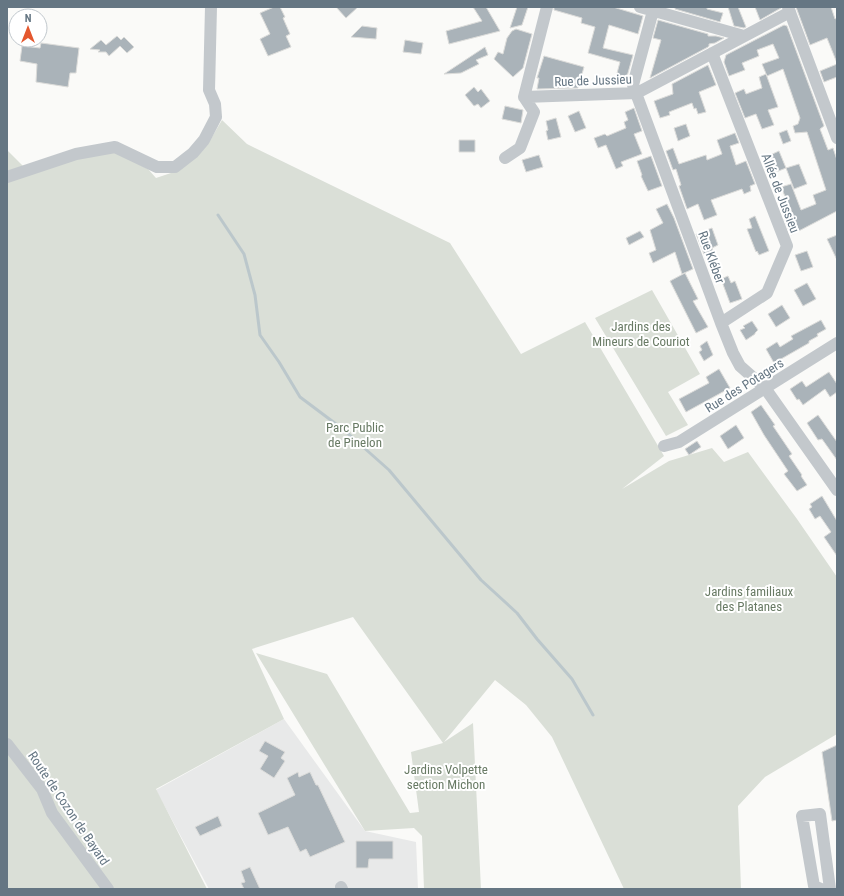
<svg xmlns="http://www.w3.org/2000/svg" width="844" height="896" viewBox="0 0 844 896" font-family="'Roboto Condensed',sans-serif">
	<rect width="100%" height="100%" fill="#fafaf8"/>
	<path fill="#e8e9e9" d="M284,719L365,831L416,842L418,889H209L156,790Z"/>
	<path fill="#dadfd7" d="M222,120L247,144L450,243L521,354L585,322L664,456L622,489L669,461L712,448L724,462L748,452L797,519L837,577V734L765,777L738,806L741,889H624L552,737L526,705L495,680L444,742L473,723L481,889H424L422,836L414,828L365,831L256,653L327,674L410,813L419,812L411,752L443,743L353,617L252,649L284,719L156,789L207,889H7V150L25,168L113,151L148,169L156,178L177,171L209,142Z
		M652,290L700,374L668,392L688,425L666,436L595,318Z"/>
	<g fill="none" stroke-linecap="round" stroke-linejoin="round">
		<path stroke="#bbc7cb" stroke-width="3" d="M218,215L244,254L255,295L260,335L279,362L300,397L344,430L389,470L481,580L517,613L537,639L572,679L593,715"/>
	</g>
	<path fill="#aab3b9" stroke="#dcdcda" d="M274,7H280L285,17L283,18L290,34L286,36L291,47L268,56L260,39L270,34L260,13Z
		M336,7H358L346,18Z
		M473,7H486L500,31L449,44L446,31L482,21Z
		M517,7H528L522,25L510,28Z
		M554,7H613L643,16L638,34L609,25L603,48L633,55L626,80L616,77L620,62L588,53L595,27L581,23L582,18L554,10Z
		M675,7H707V9L723,13L720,22L675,9Z
		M728,7H738L746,27L744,28L734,26Z
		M755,7H781V8L760,20Z
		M796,7H831L835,19L837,18V63L827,38L810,45Z
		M658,20L708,34V36H716L724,38L715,43L709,44V46L708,47L650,78L661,40L653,38Z
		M784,25L787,26L824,126L820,129L828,150L833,148L837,160V211L791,235L784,219L793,215L781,187L791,184L801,210L816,204L813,195L826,190L807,132L795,133L793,126L798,124L800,118L783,69L767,76L762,64L779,58L773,44L757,50L759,56L742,63L745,70L729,76L724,62L726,55Z
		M362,26L377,28L376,39L351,37Z
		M516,29L532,34L523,68L513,77L494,59L498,52L503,54L507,38L512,31Z
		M117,36L121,40L124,37L134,47L127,53L120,46L109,56L106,52H98L100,50L90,49L101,40L106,45Z
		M405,40L423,43L421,54L403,52Z
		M41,43L79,48L76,73H70L68,87L36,82L37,64L20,61L22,46L40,48Z
		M485,47L488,55L476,60L479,64L461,73L444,74Z
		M544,56L584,67L578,88L537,89L539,78H537Z
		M837,64V77L824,82L820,71Z
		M708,65L716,85L699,92L706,112L698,114L696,108L694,109L692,103L669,112L670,115L660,118L654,101L673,94L672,84Z
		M766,74L778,107L768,110L774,125L762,129L756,114L745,118L735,93L744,89L746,94L762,88L759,77Z
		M474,87L478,92L481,89L490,101L481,108L478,104L474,106L465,95Z
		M505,106L523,110L521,123L502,119Z
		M634,108L642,131L634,134L642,154L621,162L623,166L616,169L606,145L598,148L594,138L605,134L607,136L626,128L624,122L628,120L625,112Z
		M579,111L586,128L575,132L568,116Z
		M556,118L561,137L548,140L546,131L548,130L546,121Z
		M686,124L690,136L678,141L674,128Z
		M787,130L791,141L783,144L779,133Z
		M735,133L739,143L730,146L736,165L746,161L755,184L750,186L751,191L744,194L742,189L711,200L717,215L704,220L698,204L687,209L679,186L681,185L676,169L673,170L666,151L673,148L679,164L706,155L707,160L722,154L717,140Z
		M459,140H475V152H459Z
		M779,151L786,168L771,174L765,159L769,158L768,156Z
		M539,155L543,167L526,172L522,160Z
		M651,156L662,186L648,191L641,176L642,175L637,161Z
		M799,164L807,184L794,189L786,168Z
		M667,204L674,218L693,269L682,274L675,252L653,263L649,253L656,250L650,230L663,223L656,209Z
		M755,216L769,251L759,255L757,251L756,252L747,229L752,228L749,219Z
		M712,228L718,245L712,248L713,251L704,254L696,234Z
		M640,231L644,237L629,245L626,238Z
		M837,235V260L827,239Z
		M807,251L813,267L801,271L795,255Z
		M685,273L698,299L693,301L708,327L696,333L670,281Z
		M728,276L731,283L735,281L742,299L730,303L721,279Z
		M807,283L816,299L803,306L794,290Z
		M782,305L790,318L776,327L768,314Z
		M821,320L826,329L817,334L818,336L809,341V343L774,363L766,349L777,342L780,347L793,339L791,336Z
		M752,321L758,330L755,333V334L746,340L740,330L745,328L743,326Z
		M707,341L713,355L704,361L699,352L702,350L700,346Z
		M719,369L730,388L686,412L679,399L709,383L706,377Z
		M829,372L837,384V392L830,397L825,389L803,405L799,399L797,400L790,389L802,381L806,387Z
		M761,405L775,425L773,426L792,454L789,456L802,475L801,476L807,485L797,491L784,474L788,471L764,435L751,412Z
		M818,415L837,442V460L822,439L818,440L807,423Z
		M736,425L744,438L728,449L720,436Z
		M697,441L701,447L689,455L685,449Z
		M822,496L837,521V556L824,537L831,532L820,516L815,519L809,509L812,507L810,504Z
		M265,741L285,752L281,758L285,761L274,778L260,769L268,756L259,751Z
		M837,745V820L832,821L822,752Z
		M298,772L299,777L310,772L316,785H318L345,842L310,857L306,849L300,852L288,827L268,835L258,813L295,795L287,778Z
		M218,816L222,826L200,836L195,827Z
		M356,841H393V859H369L368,868H356Z
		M250,867L260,889H244L241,883L245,882L241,871Z"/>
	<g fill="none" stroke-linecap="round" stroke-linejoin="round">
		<path stroke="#c3c8cc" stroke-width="12" d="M640,7L744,36
			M654,7L633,85L721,323L733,353L740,366L765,388L837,490
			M788,7L837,138
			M712,53L787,246L767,293L721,323
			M524,97L637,93L790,12
			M524,97L547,7
			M505,158L520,148L534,112L524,97
			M7,177L76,154L115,147L157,167H175L193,153L204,140L216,117L215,104L209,90L211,7
			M664,446L679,442L837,343
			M7,744L42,789L52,813L108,889
			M341,887L342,889
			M821,889L814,886L802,816L820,814L830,889"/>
	</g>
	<g text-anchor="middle" stroke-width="4" stroke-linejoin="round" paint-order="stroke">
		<g font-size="13" fill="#657683" stroke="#fff">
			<text transform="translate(593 80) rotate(-2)" y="5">Rue de Jussieu</text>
			<text transform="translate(781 193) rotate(69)" y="5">Allée de Jussieu</text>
			<text transform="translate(712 257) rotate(70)" y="5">Rue Kléber</text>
			<text transform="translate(744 385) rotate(-32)" y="5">Rue des Potagers</text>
			<text transform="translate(69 808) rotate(56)" y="5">Route de Cozon de Bayard</text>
		</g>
		<g font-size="13" fill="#687a64" stroke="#fff">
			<text x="641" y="331">Jardins des<tspan x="641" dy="15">Mineurs de Couriot</tspan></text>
			<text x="355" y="432">Parc Public<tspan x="355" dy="15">de Pinelon</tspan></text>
			<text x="749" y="596">Jardins familiaux<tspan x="749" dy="15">des Platanes</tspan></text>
			<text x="446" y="774">Jardins Volpette<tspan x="446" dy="15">section Michon</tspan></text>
		</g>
	</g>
	<rect width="844" height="896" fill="none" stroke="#657683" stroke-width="16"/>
	<g transform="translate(28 28)"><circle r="19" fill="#ffffff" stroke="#c1c8cd"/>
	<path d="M0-3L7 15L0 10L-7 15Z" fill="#e4572e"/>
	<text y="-6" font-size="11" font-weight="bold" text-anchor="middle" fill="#657683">N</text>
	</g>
</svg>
